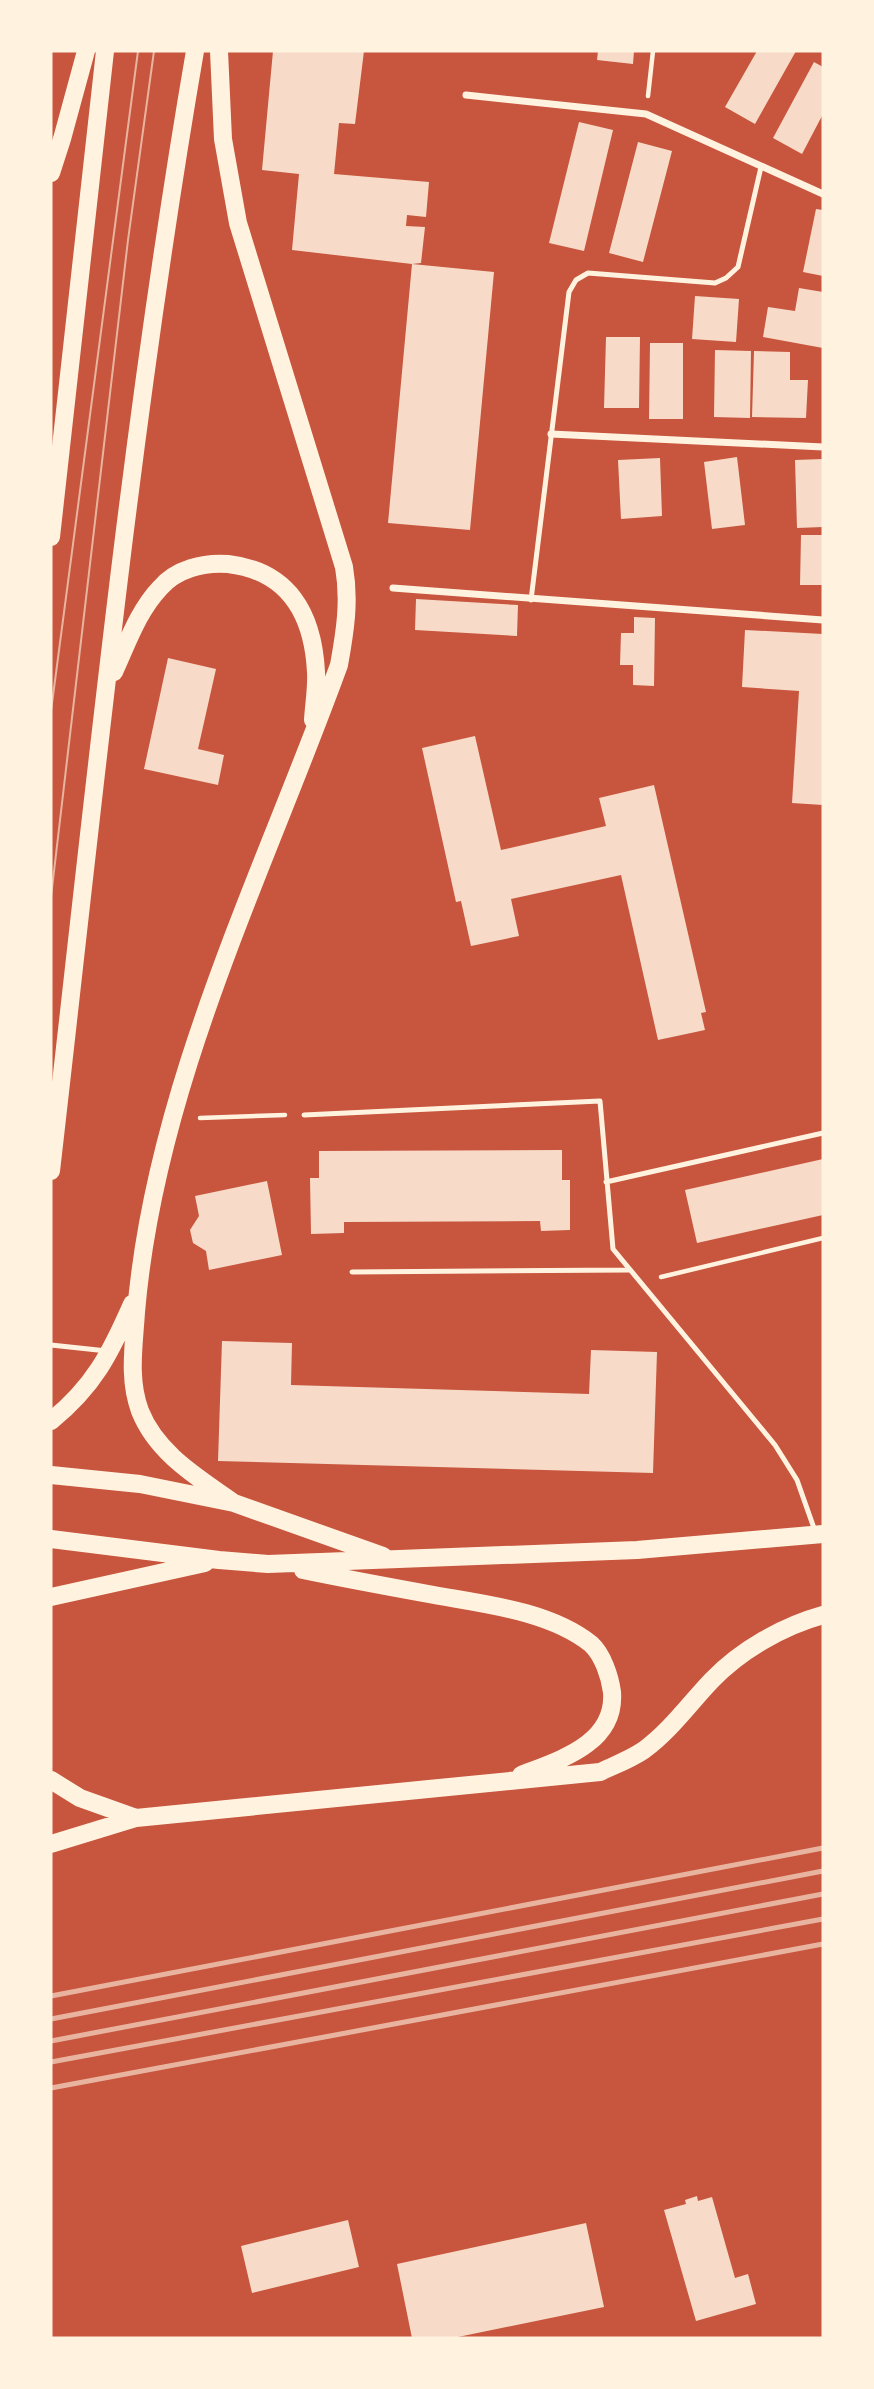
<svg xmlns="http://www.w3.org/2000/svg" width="874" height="2389" viewBox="0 0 874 2389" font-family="'Fira Sans Condensed',sans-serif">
	<rect width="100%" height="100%" fill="#c8553d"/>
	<path fill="#f7dbc8" d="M273,51H364L355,124L339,123L334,174L429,182L426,217L407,215L406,226L425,227L421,263L412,264L292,250L299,174L262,170Z
		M598,51H634L633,64L597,60Z
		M757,51H796L755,124L725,107Z
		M814,62L823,67V114L802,154L773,138Z
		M579,122L613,130L584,251L549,243Z
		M638,142L672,151L643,262L609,253Z
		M816,209L823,210V276L803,272Z
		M412,264L494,272L470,530L388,523Z
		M799,288L823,292V348L763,337L768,307L795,311Z
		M695,296L739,299L736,342L692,339Z
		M606,337H640L639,408H604Z
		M650,343H683V419H649Z
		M715,350L751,351L750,418L714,417Z
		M754,351L790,352V380H808L806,418L752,417Z
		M737,457L745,525L712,529L704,462Z
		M660,458L662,516L621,519L618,460Z
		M823,459V527L797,528L795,460Z
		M801,535H823V585H800Z
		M416,599L518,605L517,636L415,630Z
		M634,617L655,618L654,686L633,685V665H620L621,633H634Z
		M745,630L823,634V805L792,803L799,691L742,687Z
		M168,658L216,669L198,749L224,755L218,785L144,769Z
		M475,736L501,850L606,826L599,798L654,785L706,1012L701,1013L705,1030L658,1040L621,875L511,899L519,936L471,946L461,901L456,902L422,748Z
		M562,1150V1180H570V1230L541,1231L540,1221L344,1222V1233L311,1234L310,1178H319V1151Z
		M823,1159V1215L697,1243L685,1190Z
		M267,1181L282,1255L209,1270L206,1251L193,1243L190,1230L199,1216L195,1196Z
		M222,1341L292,1343L291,1385L589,1394L591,1350L657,1352L653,1473L218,1461Z
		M697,2196L698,2201L712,2197L735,2278L748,2274L756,2304L696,2321L664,2210L686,2204L685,2200Z
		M348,2220L359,2267L252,2293L241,2246Z
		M586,2223L604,2307L453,2338H412L397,2264Z"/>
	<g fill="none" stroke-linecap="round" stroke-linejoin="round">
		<path stroke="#fff3e0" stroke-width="4.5" d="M648,96L653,51
			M200,1118L285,1115
			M661,1277L823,1238"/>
		<path stroke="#fff3e0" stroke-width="5" d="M531,600L569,292L576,280L588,273L715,283L726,278L738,267L761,167
			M304,1115L600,1101L613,1249L775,1445L797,1480L815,1531
			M606,1182L823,1133
			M352,1272L629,1270
			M51,1345L107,1351"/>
		<path stroke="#fff3e0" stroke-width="7" d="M466,95L646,114L823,194
			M551,434L823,447
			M393,588L823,620"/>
		<path stroke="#fff3e0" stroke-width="18" d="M219,51L223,139L238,223L344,567C350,601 345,632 339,665C263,874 155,1087 136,1312C134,1345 128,1379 140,1411C157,1454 199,1478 234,1503
			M51,173L62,139L86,51
			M51,537L105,51
			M114,672C127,644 138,611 160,588C176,569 204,562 228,564C289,571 313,614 316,672C317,687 314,704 313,720
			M51,1171C94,797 131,422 195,51
			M51,1421C94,1386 110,1354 132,1304
			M51,1475L140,1484L234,1503L383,1556
			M51,1539L219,1560L268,1564L637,1550L823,1534
			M303,1570C346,1579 390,1587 434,1595C484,1604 550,1611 591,1644C603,1655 610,1677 612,1692C616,1744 559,1760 521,1775
			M51,1597L205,1563
			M51,1780L80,1798L136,1818
			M51,1844L136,1818L600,1772C615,1765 631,1759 644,1750C671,1730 689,1704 712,1680C741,1650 783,1626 823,1615"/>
		<path stroke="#e9b49f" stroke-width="2" d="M51,711L138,51
			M51,897L128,240L154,51"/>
		<path stroke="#e9b49f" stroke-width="5" d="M51,1996L823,1848
			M51,2019L823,1871
			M51,2041L823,1894
			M51,2062L823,1919
			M51,2088L823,1944"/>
	</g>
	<rect width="874" height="2389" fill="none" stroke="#fff3e0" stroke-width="105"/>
</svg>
